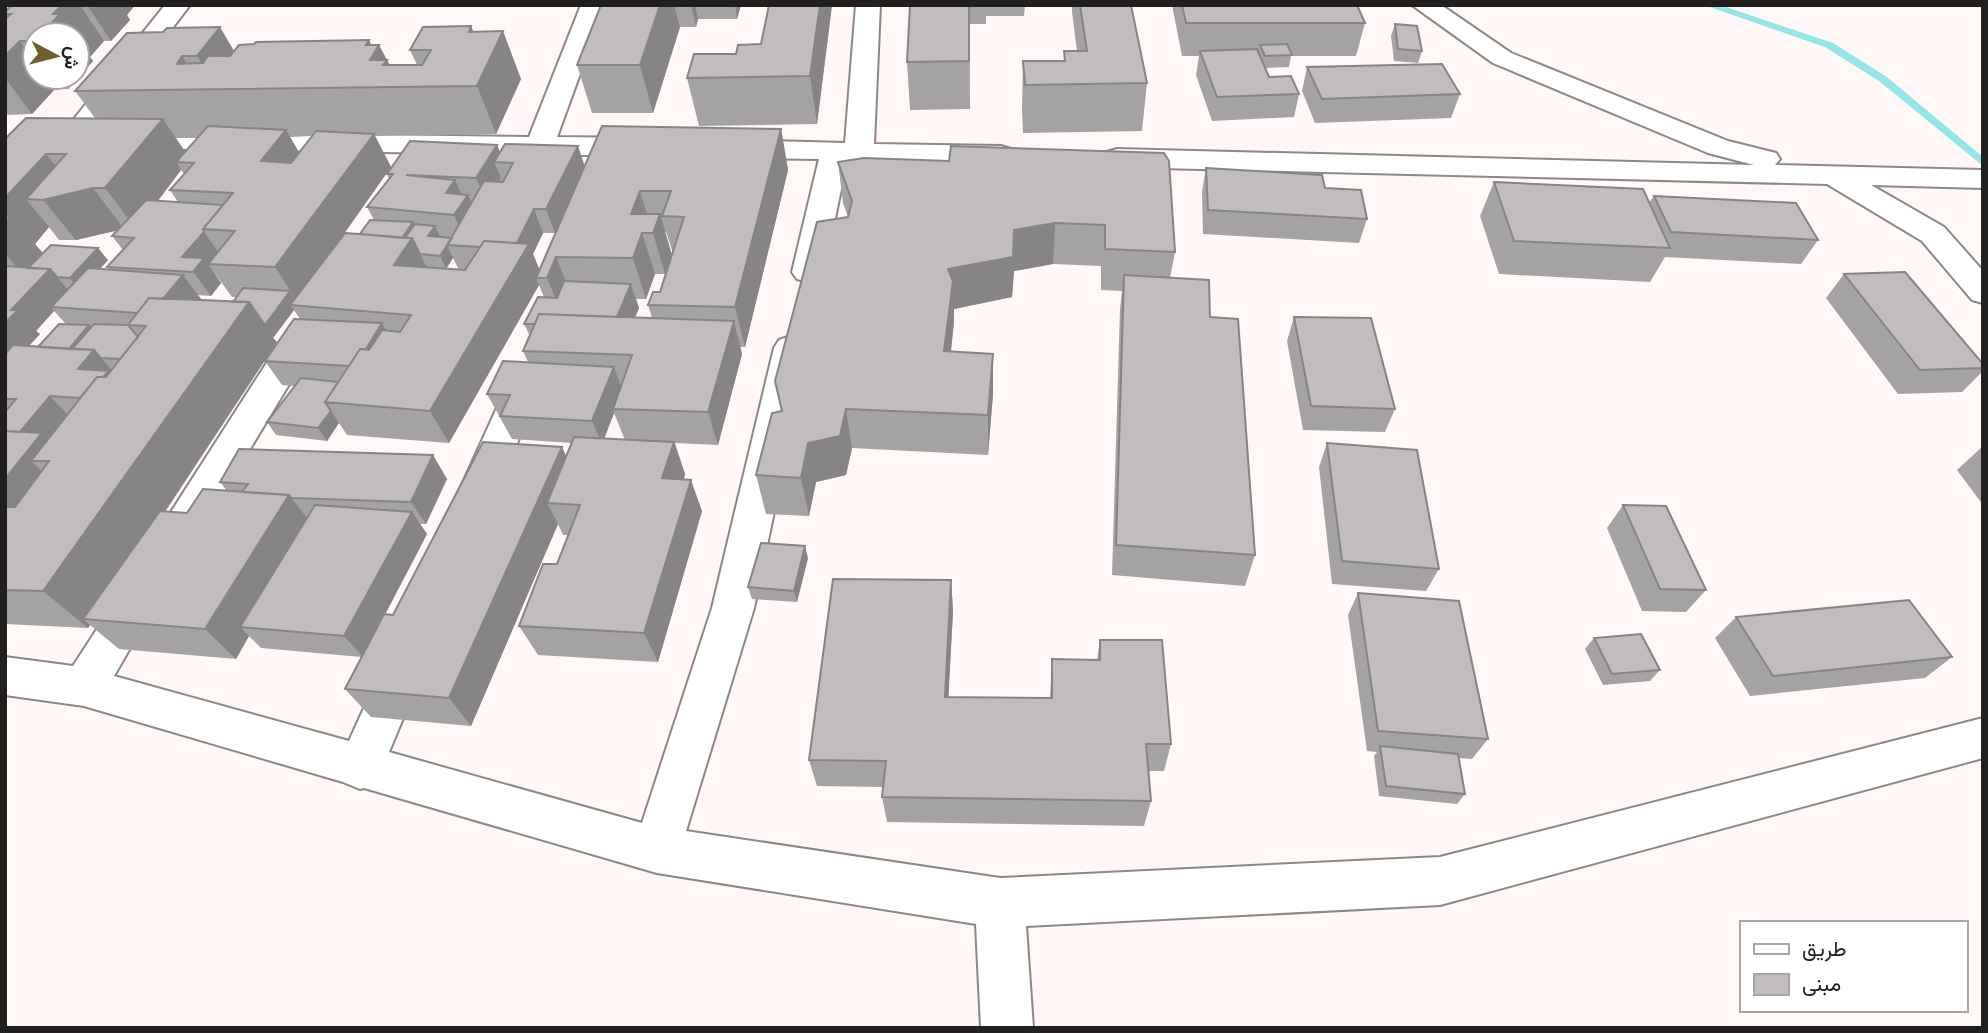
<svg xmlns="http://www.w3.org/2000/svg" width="1988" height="1033" viewBox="0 0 1988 1033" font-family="'DM Sans',Vazirmatn,sans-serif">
	<rect width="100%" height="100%" fill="#fff8f6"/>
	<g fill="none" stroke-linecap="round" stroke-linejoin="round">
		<path fill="#93e5e6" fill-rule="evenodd" d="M1704,5H1720L1833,43L1887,77L1983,157V166L1879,81L1825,47Z"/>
		<g stroke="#8d8785" stroke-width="4">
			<path id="minor" d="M165,5H190L82,146L72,148L62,146L58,140L62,134Z
				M581,5H605L557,137L647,138L657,141L661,147L657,153L647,156L126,148L116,146L112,140L116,134L126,132L529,137Z
				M856,5H880L874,144L1001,146L1011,149L1015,155L1011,161L1001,164L847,160L824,272L819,279L808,282L797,279L792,272L819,159L732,158L722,155L718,149L722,143L732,140L845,143Z
				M1412,5H1441L1511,53L1728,141L1776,153L1780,159L1775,165L1983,170V188L1871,185L1944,227L1983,271V303L1972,300L1922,241L1827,184L1117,167L1107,164L1103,158L1107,152L1117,149L1754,165L1708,153L1493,63Z
				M303,322L315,325L320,333L192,545L178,550L164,545L159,534L164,523L291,325Z
				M791,336L803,340L808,348L754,608L686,831L1000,878L1440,857L1983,718V758L1440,905L1026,926L1033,1028H981L976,924L657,873L364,788L360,789L343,782L84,706L5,695V657L73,666L125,586L139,581L153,586L159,598L114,676L349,741L387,657L402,651L417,657L423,670L389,752L642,823L712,608L774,348L779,340Z
				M526,369L538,372L543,381L498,489L492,499L479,504L466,499L460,489L509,381L514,372Z"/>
		</g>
		<use href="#minor" fill="#fff" fill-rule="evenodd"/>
	</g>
	<path fill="#a5a2a5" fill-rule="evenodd" d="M12,5H135L127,15L130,20L111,41H104L90,57L93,61L68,89H55L32,114L5,115V19L6,18L5,12ZM35,35L77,77H35Z
		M601,5H741L737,19H698L696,27H680L653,113H592L577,65Z
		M832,5L817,124L699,126L687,78L736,54L761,44Z
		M910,5H1025L1024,16H986V24H969L970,109L910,110L907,62Z
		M1072,5H1131L1147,83L1142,131L1023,133L1022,109L1023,61H1064V51H1077L1072,12Z
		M1172,5H1357L1365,23L1356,56H1291L1289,67L1265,68L1269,77L1299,94L1294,117L1212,121L1196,75L1199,56H1182Z
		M1395,24L1422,51L1418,63L1394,61L1391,36Z
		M471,26L473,31L521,79L496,134L375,136L391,167L334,247L360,234L374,220L367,207L389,179L387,174L497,145L500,152L585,166L781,129L788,170L745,347H740L742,354L718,445L675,443L685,474L684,479L702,511L658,662L538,655L519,626L557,564L569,535H563L558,524L471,726L371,717L345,689L361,657L261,648L249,636L236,659L119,649L90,625L88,628L5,624V139L95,118L75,91L127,33L234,51L379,45L390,65H417L410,50ZM312,136L299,152L290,137ZM176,138H197L185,152ZM181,170L184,174L170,190L178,202L158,201ZM49,227L59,240H76L117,230L112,236L123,250L107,267L110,270L100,269L108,260L43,253L35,244ZM665,232H666L673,253L660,292L648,305L652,318L635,317L639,308L636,299H646L655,274H665ZM543,233H555L539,269L533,254ZM453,258L459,270H465L427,267L446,269ZM211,268L232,297H236L233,302L200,300L201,299L198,295L211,296L221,283ZM539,285L544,297L524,324L530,336L523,351L528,362L487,394L512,439L572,443L566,456L393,615L385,614L427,534L420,524H426L447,479L220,482L227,491L187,513L165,512L277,342L273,338L294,310L300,319L265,361L282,385L294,386L267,422L276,435L327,441L339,423L347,435L449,443ZM54,311L66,324L38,347L29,346L40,334L36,331ZM614,413L625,440L604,439Z
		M1307,67L1460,94L1451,118L1315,123L1302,91Z
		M949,161L1175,252L1170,278L1210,317L1255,555L1245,586L1112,575L1120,309L1122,291L1101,290V266L1053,264L1014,271L1012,297L954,309V322L951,352L993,394L988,455L852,448L846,475L816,482L809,516L766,514L756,475L782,411L848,217L843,203L838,162Z
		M1206,168L1325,188L1367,219L1359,243L1203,234L1202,192Z
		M1494,182L1649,203L1654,196L1818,240L1801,264L1665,257L1650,282L1499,274L1480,216Z
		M1844,274L1983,364V371L1962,392L1898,394L1826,298Z
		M1294,317L1395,409L1385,432L1303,430L1287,341Z
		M1327,443L1439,569L1426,591L1332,584L1319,467Z
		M1983,446V505L1957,470Z
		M1623,505L1706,590L1686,612L1642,611L1607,528Z
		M808,558L797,602L752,599L748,587Z
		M951,580L953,611L948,697L1050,698L1052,659L1097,660L1100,640L1171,744L1164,771H1148L1151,801L1144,826L887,822L882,797L883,787L817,786L809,760Z
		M1358,593L1488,739L1472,759L1459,758L1465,794L1457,804L1379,796L1374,756L1377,752L1367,751L1348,615Z
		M1736,617L1952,657L1925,678L1750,696L1715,638Z
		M1594,638L1660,670L1650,681L1603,685L1585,649Z"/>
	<path fill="#868486" d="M62,5H80L104,41L90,57L93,61L68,89L60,77H77V35H40L53,14Z
		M87,5H135L127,15L130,20L111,41Z
		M660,5H674L680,27L653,113L640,65Z
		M691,5H695L698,19L696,27Z
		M735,5H741L737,19Z
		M820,5H832L817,124L810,76Z
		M969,5L970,109L969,61Z
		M471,26L486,66L503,31L521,79L496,134L477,86L469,32Z
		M220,27L248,75L217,89L197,56Z
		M369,40L375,52L379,45L400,87L370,60L366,45Z
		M20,41L35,62V77H46L55,89L32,114L5,78V56Z
		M182,56L203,89L177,64Z
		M163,119L190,159L176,162L181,170L136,229L105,188Z
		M781,129L788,170L745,347L735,307Z
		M286,130L305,163L261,161Z
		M374,134L391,167L297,301L275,267Z
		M497,145L504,162H494L501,178L487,202L476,178Z
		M578,146L586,170L555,233L546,209Z
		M46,154L76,192L93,188L124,229L76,240L43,200L26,199L49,227L35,244L45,256L24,275L5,254V198Z
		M455,180L464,200L468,195L479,219L465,239L454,215L446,193Z
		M640,191L652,231L642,233L655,274L646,299L633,258L631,214Z
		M534,209L543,233L533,254L543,278H536L539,285L449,443L430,411L515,248Z
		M660,214L672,255L665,274L653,233Z
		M413,222L419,235L414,242L429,272L412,298L390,256Z
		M1055,223L1053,264L1014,271L1012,297L954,309V322L946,391L944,351L948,269L1014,230Z
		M435,226L441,239L428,236Z
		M204,232L221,256L208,264L221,283L211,296L182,257Z
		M447,245L453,258L446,269L440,256Z
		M98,248L108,260L80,290L70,278Z
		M556,257L572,297L564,319L547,278Z
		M50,269L71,293L51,307L54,311L36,331L40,334L5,371V323L11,310Z
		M183,275L201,299L169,338L150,314Z
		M631,284L639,308L622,350L613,326Z
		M290,291L298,304L290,305L294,310L273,338L277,342L93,620L83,619L90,625L88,628L43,591L249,302Z
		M734,321L742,354L718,445L708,412Z
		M382,323L396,347L356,366Z
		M89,325L100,338L62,357Z
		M94,350L115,374L86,399L78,369Z
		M993,354V394L988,455V415Z
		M614,367L623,391L613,409L614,413L602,444L592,421Z
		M50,396L73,420L49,461H31L66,494L5,524V479L12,441Z
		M846,409L852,448L846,475L816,482L809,516L801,478L808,443Z
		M331,411L339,423L327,441L318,428Z
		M674,442L685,474L674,510L662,478Z
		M562,447L577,480L547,503L558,524L471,726L449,698Z
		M433,455L447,479L426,524L411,502Z
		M691,480L702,511L658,662L644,633Z
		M289,495L314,527L240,627L249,636L236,659L205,629Z
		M412,512L427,534L363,657L344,636Z
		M805,546L808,558L797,602L794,591Z
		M951,580L953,611L947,725L945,697Z"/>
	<path fill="#c0bcc0" stroke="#868486" stroke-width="2" d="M12,5H62L53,14H60L40,35H35L34,41H20L5,56V19L11,14H5V12Z
		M601,5H660L640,65H577Z
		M769,5H820L810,76L687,78L694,54H736L738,45L761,44Z
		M910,5H969V61L907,62Z
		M1080,5H1131L1147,83L1025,85L1023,61H1065L1064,51H1087Z
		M1182,5H1357L1365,23H1186Z
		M1395,24L1417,26L1422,51L1398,49Z
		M471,26L469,32L503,31L477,86L75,91L127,33L163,32L167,28L220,27L197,56H182L177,64L203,63L208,56H230L239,45L254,44L256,42L369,40L366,45H379L370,60H387L383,65H422L431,50H410L423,27Z
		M1287,44L1292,55L1265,56L1260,45Z
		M1257,49L1269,77L1291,76L1299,94L1217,97L1200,51Z
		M1442,64L1460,94L1322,99L1307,67Z
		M26,118L163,119L105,188H93L43,200L26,199L66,154H46L5,198V139Z
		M208,126L286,130L261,161L291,163L316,131L374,134L275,267L208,264L235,231L203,229L233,193L170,190L194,163L176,162Z
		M602,126L781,129L735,307L648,305L653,292H660L684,217L662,216L671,191H640L631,214H660L653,233H642L633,258L556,257L547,278H536Z
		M410,141L497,145L476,178L406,175L455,180L446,193L468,195L454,215L367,207L393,174H387Z
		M505,144L578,146L546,209H534L517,243L484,241L480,247L447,245L484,181L503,182L513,163L494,162Z
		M951,146L1164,153L1169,161L1175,252L1105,249V225L1055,223L1014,230L1013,257L948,269L953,281L944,351L993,354L988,415L846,409L840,436L808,443L801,478L756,475L772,413L782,411L775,381L817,222L848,217L852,201L838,162L864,158L949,161Z
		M1206,168L1322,175L1325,188L1361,190L1367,219L1208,210Z
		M1494,182L1643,189L1670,248L1514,241Z
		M1654,196L1796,203L1818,240L1671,232Z
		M146,200L223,205L203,229L204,232L182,257L204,258L193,272L107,267L134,238L112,236Z
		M5,216H11L5,222Z
		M370,220L413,222L402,238L360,234Z
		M415,224L435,226L428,236L452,238L440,256L420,254L412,238H405Z
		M345,233L412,238L394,265L465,270L484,241L529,244L430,411L325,402L360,349L369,350L382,330L400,332L411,315L290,305Z
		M51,245L98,248L70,278L57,277L50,269L28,268Z
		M5,266L50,269L11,310H18L5,323Z
		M88,268L183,275L163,299L149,298L137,313L51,307Z
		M1905,272L1983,364V368L1920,370L1844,274Z
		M1124,275L1209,280L1210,317L1238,319L1255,555L1116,545Z
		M564,281L631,284L617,317L539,314L535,324H524L538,297L557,298Z
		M243,288L290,291L265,325L249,302H233Z
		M149,298L249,302L43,591L5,590V507H15L49,461H31L97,377H106L146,326L128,325Z
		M539,314L734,321L708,412L613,409L632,355L523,351Z
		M1294,317L1371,318L1395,409L1311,406Z
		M294,319L382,323L366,349H360L349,366L265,361Z
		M59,324L89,325L69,349L38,347Z
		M94,324L128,325L138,337L120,359L101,358L94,350L72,349Z
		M13,345L94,350L78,369L109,371L103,377H97L80,398L50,396L20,432L5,431V412L16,399H5V354Z
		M503,361L614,367L592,421L500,416L510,395L487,394Z
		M301,378L338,382L325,402L331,411L318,428L267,422Z
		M5,431L42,433L5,479Z
		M574,437L674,442L662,478L691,480L644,633L519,626L543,564H557L580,505L547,503Z
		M483,442L562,447L449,698L345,689L384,614L393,615Z
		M1327,443L1417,450L1439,569L1342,561Z
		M239,449L433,455L411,502L291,498L289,495L242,492L248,484L220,482Z
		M203,489L289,495L205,629L83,619L160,511L187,513Z
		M315,505L412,512L344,636L240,627Z
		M1623,505L1666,506L1706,590L1660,589Z
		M761,543L805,546L794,591L748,587Z
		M833,579L951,580L945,697L1052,698V659L1100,660V640H1162L1171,744H1146L1151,801L882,797L886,761L809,760Z
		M1358,593L1459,601L1488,739L1378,731Z
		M1909,600L1952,657L1773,676L1736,617Z
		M1641,634L1660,670L1612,674L1594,638Z
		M1380,746L1458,754L1465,794L1386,786Z"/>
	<rect width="1988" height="1033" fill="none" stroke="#22201f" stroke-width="14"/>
	<rect x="1740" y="921" width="228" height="91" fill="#ffffff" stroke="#a7a6a5" stroke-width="2"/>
	<rect x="1754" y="944" width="35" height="10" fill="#ffffff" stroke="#a7a6a5" stroke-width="2"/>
	<text x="1802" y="956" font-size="21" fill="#22201f">طريق</text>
	<rect x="1754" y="974" width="35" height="21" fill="#c0bcc0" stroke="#a7a6a5" stroke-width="2"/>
	<text x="1802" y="991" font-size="21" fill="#22201f">مبنى</text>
	<g transform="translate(56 56) rotate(97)"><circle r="33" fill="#ffffff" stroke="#a7a6a5" stroke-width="2"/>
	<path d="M0-5L12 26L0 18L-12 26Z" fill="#715f2d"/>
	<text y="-10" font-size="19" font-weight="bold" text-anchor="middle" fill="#22201f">ش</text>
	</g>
</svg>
